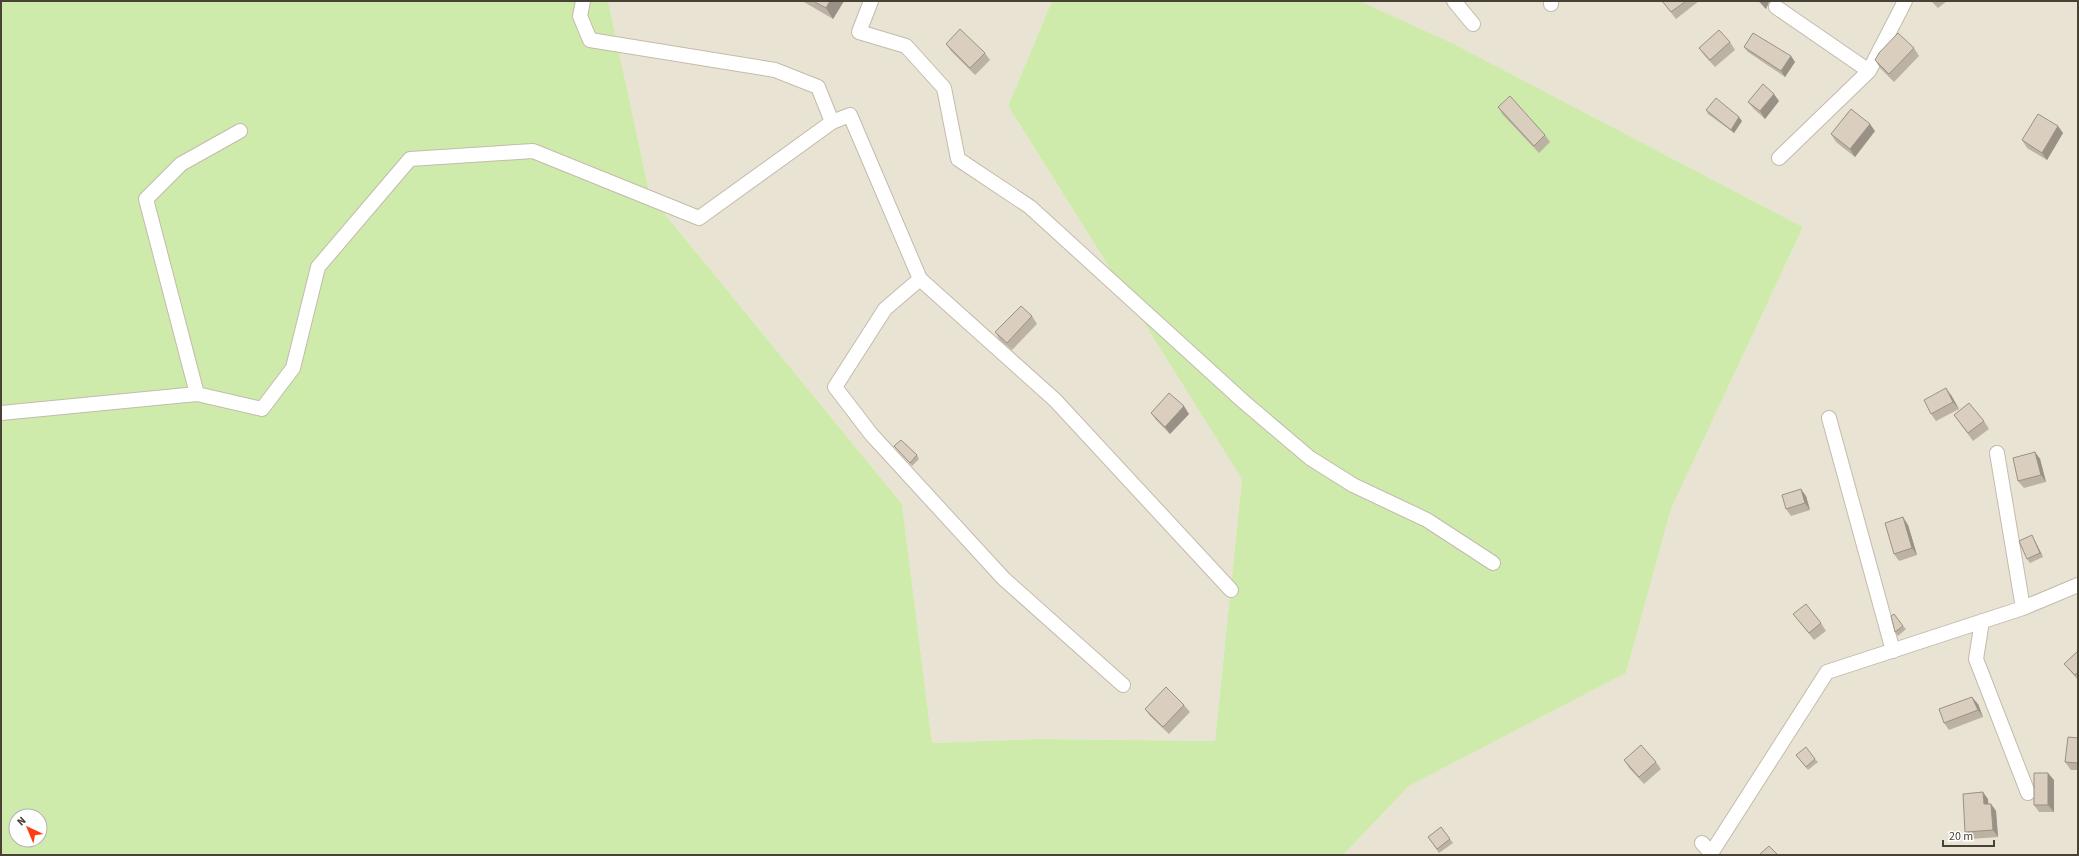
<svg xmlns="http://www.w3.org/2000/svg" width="2079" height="856" viewBox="0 0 2079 856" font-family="'Source Sans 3',sans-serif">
	<rect width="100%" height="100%" fill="#f4f0e6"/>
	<path fill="#e9e3d4" d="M608,1H1052L1008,106L1242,479L1215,741L1040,739L932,743L902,504L650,196Z
		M1360,1H2078V855H1343L1409,786L1626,673L1671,509L1803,227L1454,44Z"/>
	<path fill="#ceebac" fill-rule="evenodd" d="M1,1H608L650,196L902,504L932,743L1040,739L1215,741L1242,479L1008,106L1052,1H1360L1454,44L1803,227L1671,509L1626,673L1409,786L1343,855H1ZM16,816H40V840H16Z"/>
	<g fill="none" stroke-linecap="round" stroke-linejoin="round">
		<g stroke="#c3bbab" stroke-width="16">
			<path id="street" d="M583,1L580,16L590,40L775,70L818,87L832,122
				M871,1L859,32L906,46L944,88L958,159L1030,207L1244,402L1310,458L1353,485L1427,520L1493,563
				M1454,1L1473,24
				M1551,1V4
				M1776,7L1869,71
				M1779,158L1869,71L1905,1
				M920,279L885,309L835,387L871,434L1004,579L1123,685
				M197,394L146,199L181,164L240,131
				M1,413L197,394L262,409L293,368L318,267L410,159L533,151L699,218L832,122L850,115L920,279L1055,400L1231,590
				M1829,418L1893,651
				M1997,453L2023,608
				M1982,621L1976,659L2028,793
				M1702,843L1713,855
				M1710,855L1827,672L2023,608L2078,585"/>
		</g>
		<use href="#street" stroke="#fff" stroke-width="14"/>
	</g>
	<path fill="#bbb2a3" d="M803,1H844L833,19L804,2Z
		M1662,1H1699L1676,19Z
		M1758,1H1770L1769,2L1766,9Z
		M1931,1H1947L1938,8Z
		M1730,42L1735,50L1715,67L1704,55L1699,48Z
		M946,44L985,53L990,60L975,75L951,51Z
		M1744,47L1791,56L1795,62L1785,77L1748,52Z
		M1914,48L1919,56L1894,82L1880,68L1875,60Z
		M1779,101L1765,119L1754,109L1748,102Z
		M1498,107L1545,135L1550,142L1539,153L1503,115Z
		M1706,110L1742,121L1734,133L1708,114Z
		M1875,131L1855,157L1836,142L1831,134Z
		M2063,133L2047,160L2027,148L2022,140Z
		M1032,316L1037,324L1012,350L1000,340L995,332Z
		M1951,395L1959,409L1936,421L1931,414Z
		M1151,413L1189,414L1170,434L1156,420Z
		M1954,415L1984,421L1989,429L1973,441Z
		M894,446L917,455L919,459L912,466Z
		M2035,452L2040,459L2046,482L2024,488L2018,481Z
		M1806,496L1810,510L1791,516L1786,509Z
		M1908,525L1917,555L1899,561L1894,554Z
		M2034,539L2043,557L2030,563L2027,559Z
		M1793,614L1821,623L1826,631L1814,640Z
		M1903,626L1906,629L1898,636L1895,632Z
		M2078,651V680L2070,671L2064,664Z
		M1978,704L1983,717L1949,730L1944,723Z
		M1184,705L1190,712L1169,734L1150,716L1145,709Z
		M2078,738V770H2071L2065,762Z
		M1796,755L1815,759L1818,762L1808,770Z
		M1624,760L1656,762L1661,769L1644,784L1629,768Z
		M2054,780V812H2039L2034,805Z
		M1988,799V804H1991L1996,811L1998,837L1970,839L1965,832Z
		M1441,827L1453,843L1439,853L1428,837Z"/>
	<path fill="#999185" d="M830,1H844L833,19L826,8Z
		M1761,1H1769V2L1766,9L1760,2Z
		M1791,56L1795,62L1785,77L1781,71Z
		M1774,94L1779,101L1765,119L1760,111Z
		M1739,117L1742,121L1734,133L1731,130Z
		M1870,124L1875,131L1855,157L1850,149Z
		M2058,126L2063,133L2047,160L2042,153Z
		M1946,388L1951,395L1959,409L1953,402Z
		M1184,406L1189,414L1170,434L1165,427Z
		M2035,452L2040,459L2046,482L2041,475Z
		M1801,489L1806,496L1810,510L1805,503Z
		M1903,517L1908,525L1917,555L1912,548Z
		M2032,535L2043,557L2040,553Z
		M1972,697L1978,704L1983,717L1978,710Z
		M2048,773L2054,780V812L2048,805Z
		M1983,792L1988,799L1989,811L1984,804Z
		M1991,804L1996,811L1998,837L1993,830Z"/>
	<path fill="#dacfbe" stroke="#999185" d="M813,1H830L826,8Z
		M1662,1H1686L1671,12Z
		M960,29L985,53L970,68L946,44Z
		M1719,30L1730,42L1710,60L1699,48Z
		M1753,33L1791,56L1781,71L1744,47Z
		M1898,33L1914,48L1889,74L1875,60L1879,53Z
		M1763,84L1774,94L1760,111L1748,102Z
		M1510,96L1545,135L1534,146L1498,107Z
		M1716,98L1739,117L1731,130L1706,110Z
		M1851,109L1870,124L1850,149L1831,134Z
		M2038,114L2058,126L2042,153L2022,140Z
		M1021,306L1032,316L1007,343L995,332Z
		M1946,388L1953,402L1931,414L1924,400Z
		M1169,393L1184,406L1165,427L1151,413Z
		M1969,403L1984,421L1968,433L1954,415Z
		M901,440L917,455L910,463L894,446Z
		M2035,452L2041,475L2018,481L2013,458Z
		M1801,489L1805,503L1786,509L1782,495Z
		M1903,517L1912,548L1894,554L1885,523Z
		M2032,535L2040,553L2027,559L2019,541Z
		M1806,604L1821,623L1809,633L1793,614Z
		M1894,614L1903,626L1895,632L1891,616Z
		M2078,651V672L2075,675L2064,664Z
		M1166,687L1184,705L1163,727L1145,709Z
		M1972,697L1978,710L1944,723L1939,709Z
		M2068,737L2078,738V763L2065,762Z
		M1641,745L1656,762L1639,777L1624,760Z
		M1806,747L1815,759L1806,767L1796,755Z
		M2034,773H2048V805H2034Z
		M1983,792L1984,804H1991L1993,830L1965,832L1963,794Z
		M1441,827L1450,839L1437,849L1428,837Z
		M1769,846L1778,855H1759Z"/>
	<rect width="2079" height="856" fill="none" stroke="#484135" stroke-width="4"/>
	<g transform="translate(28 828) rotate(316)"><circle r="19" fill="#ffffff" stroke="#b6b3ae"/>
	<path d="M0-3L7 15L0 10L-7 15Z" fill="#ff3b13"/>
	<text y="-6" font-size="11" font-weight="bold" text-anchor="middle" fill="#484135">N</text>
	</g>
	<path d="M1943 840v6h51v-6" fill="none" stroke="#484135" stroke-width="2"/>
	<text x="1949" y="840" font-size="12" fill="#484135" stroke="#ffffff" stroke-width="3" paint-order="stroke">20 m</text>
</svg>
